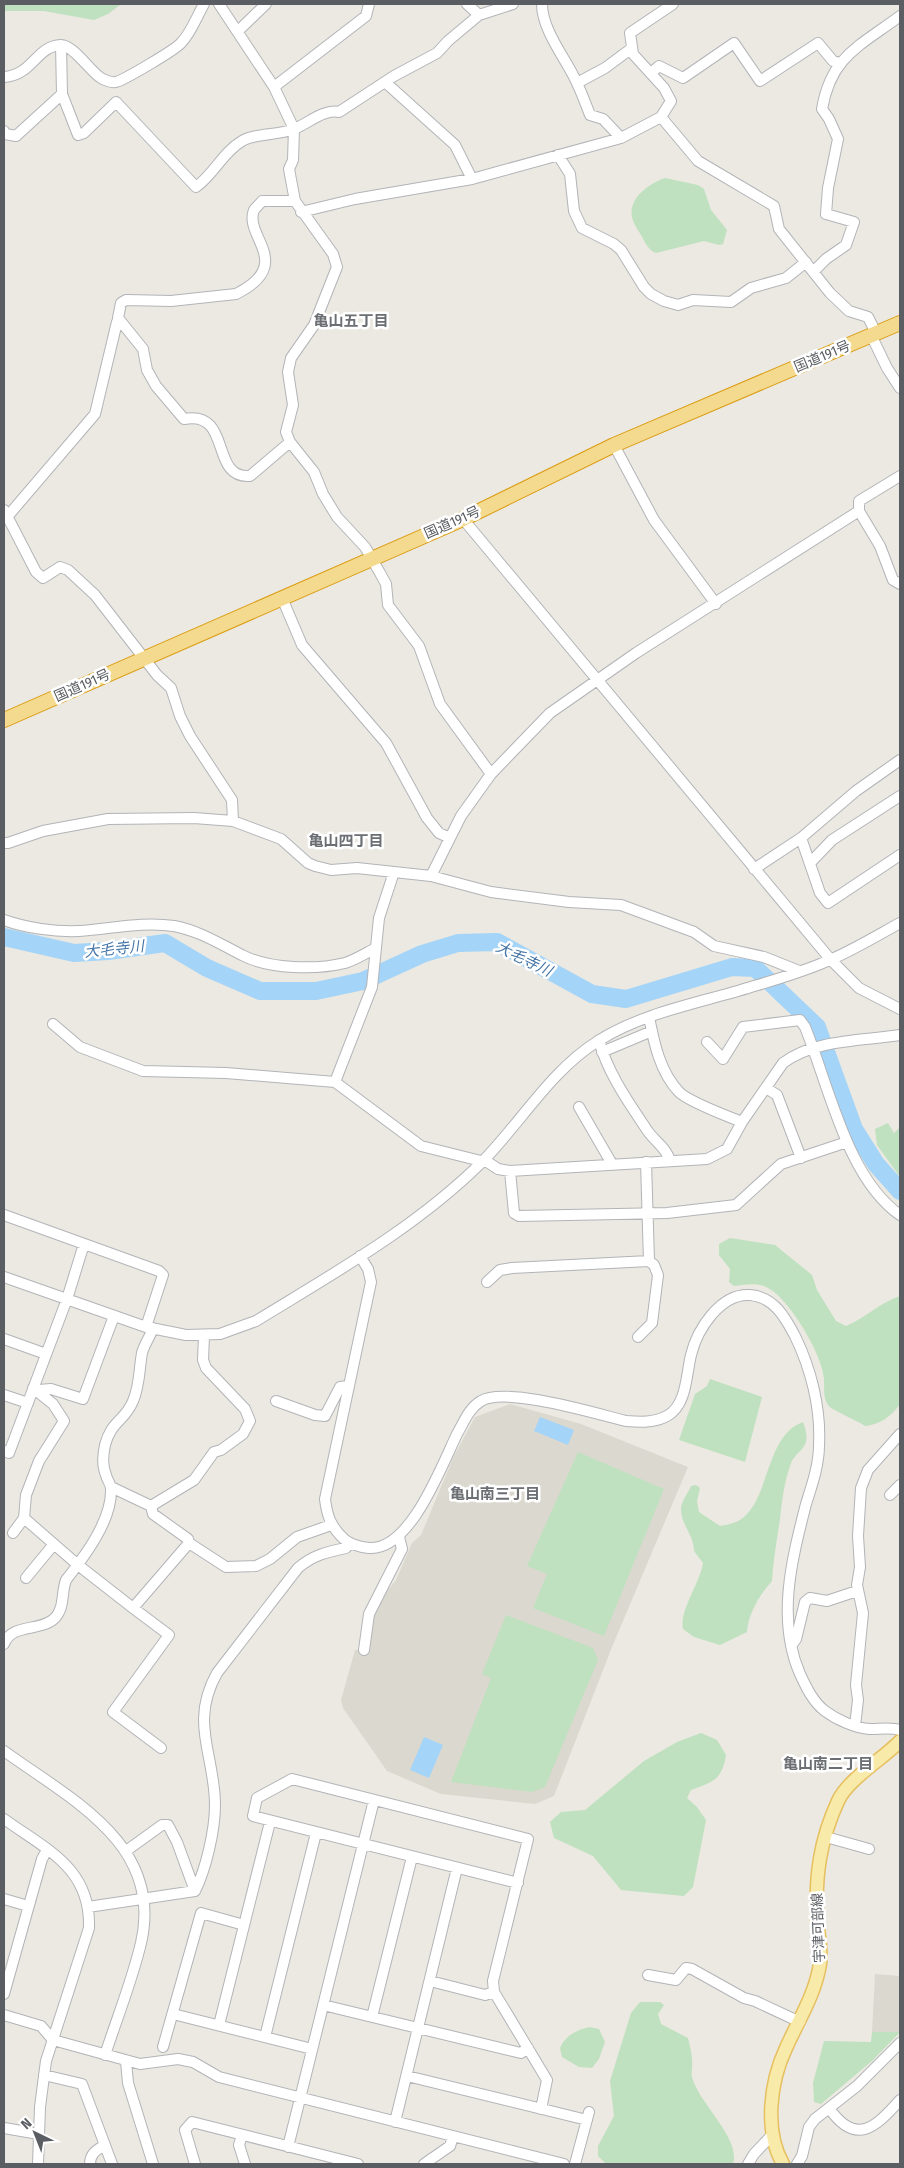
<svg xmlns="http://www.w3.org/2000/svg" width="904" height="2168" viewBox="0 0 904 2168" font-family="'Fira Sans Condensed','Noto Sans JP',sans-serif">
	<rect width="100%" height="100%" fill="#ebe9e1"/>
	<path fill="#dbd8cf" d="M510,1404L581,1424L688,1467L612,1647L554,1796L535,1804L441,1794L387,1771L343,1708L341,1700L355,1650H369L374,1616L385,1594L396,1580L412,1543L421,1535L454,1456L475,1417Z
		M875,1974L900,1976V2032H872Z"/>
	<path fill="#bfe1bf" d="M4,4H121L108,14L94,20L44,11H4Z
		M665,178L698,185L704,189L711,210L727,230L723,244L719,245L704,241L656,253C648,250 645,242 641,235C638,230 633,223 632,217C628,198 650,183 665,178Z
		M888,1123L894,1133L900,1127V1177L877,1145L875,1129Z
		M730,1238L775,1245L812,1275L817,1290L836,1321L846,1326C867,1317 879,1303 900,1296V1404C892,1416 879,1425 865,1426C858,1421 830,1409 829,1406C821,1396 826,1385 823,1373C819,1350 789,1299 768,1288C758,1282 745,1285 734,1286L729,1282L730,1269L719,1255V1244Z
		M710,1379L762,1397L745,1462L679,1440L695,1394L707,1386Z
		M803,1422C814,1451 796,1447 790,1466C784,1484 782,1500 780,1519C777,1540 773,1560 772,1581C760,1594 748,1614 747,1632L720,1645L694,1637L683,1629C679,1611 700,1583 703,1563L694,1551C694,1535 681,1525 681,1509C681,1502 688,1493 691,1486L696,1485L700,1488L697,1501L699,1512L720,1526C725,1525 731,1524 736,1522C771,1506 763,1436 803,1422Z
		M578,1452L664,1489L604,1636L533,1608L547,1574L527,1566Z
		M506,1615L593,1648L598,1660L545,1787L532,1792L451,1782L491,1678L482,1674Z
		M701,1733L717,1740L726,1755C722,1780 713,1782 691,1790L687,1798L697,1807L706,1820L693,1887L684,1896L621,1890L593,1856L554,1838L550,1822L561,1812L585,1810L644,1761L677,1742Z
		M640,2002H660L664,2005L658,2014L661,2024L688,2038C690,2046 692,2054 692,2061C693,2066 691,2072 692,2077C699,2104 741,2138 733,2164H606L598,2156V2146L614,2116L610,2081L631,2013Z
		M589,2027L599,2029L605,2042L599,2059L592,2068L579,2067L562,2057L560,2048C566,2035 575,2031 589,2027Z
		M872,2032H900L873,2060L821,2104L814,2102L813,2083L824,2041L871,2042Z"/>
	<path fill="#a4d4f8" d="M540,1417L574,1430L568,1445L534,1431Z
		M424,1737L443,1745L429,1778L410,1770Z"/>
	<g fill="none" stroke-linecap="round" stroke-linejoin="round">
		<path stroke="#a4d4f8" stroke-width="18" d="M4,937L74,953L108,951L165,943L207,968L260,991H316L363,981L422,954L458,943L497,942L592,994L626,999L732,967L755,968L817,1027L854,1129L876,1164L900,1191"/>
		<g stroke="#b2b4b8" stroke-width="12">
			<path id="minor" d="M219,4L274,87L294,129L293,160L289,169L295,201L333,254L337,267L314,325L291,358L288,372L293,405L286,432L290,442L314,472L323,494L337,517L365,547L380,573L386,584L388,605L419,646L440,704L491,774
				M467,4L479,15
				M542,4C542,28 562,54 573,75C580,88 585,102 590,115L603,119L621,138
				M238,31L266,4
				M61,45L62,94L78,135L84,133L116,102L196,187C214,174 223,152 242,141C251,134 280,135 294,129C309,123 323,109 339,112L394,76L437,53L448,41L479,15L513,4
				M651,73L659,66L683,78L734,43L760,81L818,43L833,61L839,63
				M4,77C33,75 36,46 61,45C73,45 90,71 101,78C104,80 112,83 116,82C124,80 175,50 181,43C191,33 197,16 204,4
				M385,82L455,145L472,179
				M577,83L605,68L632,48
				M274,87L366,16L369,4
				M661,117L698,161L774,206L779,229L830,293L849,311L868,317L876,333
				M4,131L5,134L16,136L62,94
				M558,155L570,174L574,211L582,228L614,244L621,250L644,287L651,294L664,301L678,305L693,300L731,302L751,288L786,278L806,262
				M301,212L355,199L472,179L621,138L661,117L671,101L664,88L633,54L630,33L673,4
				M814,271L826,259L846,245L854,222L826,214L828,188L838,139L829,119L822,109C831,56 860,46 900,16
				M871,335L887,368L900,388
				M290,442L250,476C209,479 233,410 184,419L156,386L147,370L143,349L118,318L121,303L126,300L171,301L236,294C296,264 243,236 254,210C256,207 260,204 262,201H295
				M614,445L654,520L716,604
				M900,476L859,501V511L880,546L893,580L900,584
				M4,510L36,572L43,578L60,567L68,570L95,595L157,675L171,688L180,716L190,736L232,800L233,821
				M7,517L95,414L117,322
				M463,519L831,960L859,988L900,1009
				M282,598L302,645L386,743L427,818L439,833L450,838
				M801,838L820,893L828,903L900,855
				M4,843H8L43,831L108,819L194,818L233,821L281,839L308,863L315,866L331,870L357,868L431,876L491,892L569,902L621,905L694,932L714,946L764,957L799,971
				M810,863L832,840L900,796
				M754,869L801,838L856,791L900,760
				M431,876L461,816L491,774L550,713L636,653L859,511
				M4,920C26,928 55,932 79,931C111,929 142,921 174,926C200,931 220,944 244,956C270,969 316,970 345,963C355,960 366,953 376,948
				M649,1017C654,1043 660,1072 679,1092C689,1102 727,1116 742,1122
				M53,1024L80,1047L143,1071L226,1073L335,1082L421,1146L489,1163L498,1169L510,1171L707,1159L727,1149L742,1122L783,1063C815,1039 862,1041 900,1035
				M599,1040C607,1072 629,1103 647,1130C654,1141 667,1148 670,1161
				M707,1042L723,1059L743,1027L800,1020L805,1027C829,1086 847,1178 900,1215
				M602,1052L652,1031
				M335,1082L372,987L379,918L394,872
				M766,1088L777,1095L801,1158
				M579,1107L612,1164
				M646,1162L649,1261
				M510,1171L514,1213L519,1216L667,1213L736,1205L781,1164L847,1142
				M4,1215L159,1271L163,1275L146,1327
				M360,1256L368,1269L371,1282L325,1499C327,1516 331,1527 344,1539C351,1545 359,1547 369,1548C410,1551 441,1467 457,1434C464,1422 469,1408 481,1401C505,1386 597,1414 626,1421C640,1422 654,1423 667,1416C687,1405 686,1375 691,1355C697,1330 720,1293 750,1295C774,1297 785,1317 795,1336C811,1369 821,1408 819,1445C819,1465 812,1485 806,1504C792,1559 776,1619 800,1674C806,1687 813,1702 825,1711C837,1720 855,1728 870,1729C880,1729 891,1727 900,1730
				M4,1277L146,1327L186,1335L220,1334L256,1321C334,1273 415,1228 481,1163C520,1124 550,1071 598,1041C644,1012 700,1003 751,987C778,979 806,971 832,959C855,949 878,935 900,923
				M487,1282L500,1270L512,1268L649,1261L654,1265L658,1275L652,1323L638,1337
				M4,1339L46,1354
				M39,1390L51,1389L83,1399L114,1316
				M4,1395L28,1403
				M276,1401L315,1415L325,1416L340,1387L348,1386
				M4,1451L9,1453L67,1299L84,1244
				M111,1487L151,1506
				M890,1495L900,1485
				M24,1518L78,1565L133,1608L189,1543L226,1567L256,1566L270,1559L297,1537L331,1525
				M13,1533L24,1518L26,1495L39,1461L64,1421L53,1404L33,1388
				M189,1543L188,1539L153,1514L151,1506L194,1480L214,1452L221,1450L243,1434L250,1421L245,1409L206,1368L203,1360L204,1336
				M26,1578L54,1544
				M133,1608L169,1635L113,1712L161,1748
				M4,1644C11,1623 41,1632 55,1618C65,1607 61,1593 66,1580C84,1557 112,1521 111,1489C111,1484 107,1480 106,1475C102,1466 103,1454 105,1445C111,1421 125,1421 133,1401C140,1385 139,1369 142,1353C144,1345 150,1337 153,1328
				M791,1646L796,1639L805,1602L810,1598L827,1601L857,1591
				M364,1650L369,1614L402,1549L399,1537
				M855,1726L858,1700L856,1685L863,1613L857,1585L860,1567L858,1536L861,1488L868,1470L900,1434
				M4,1751C70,1799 164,1844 141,1943C132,1981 117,2018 105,2055
				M4,1819C47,1850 91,1868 89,1928L46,2061L40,2107L38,2164
				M826,1837L869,1849
				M126,1851L162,1825H168L177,1842L195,1891
				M518,1883L253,1816L257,1798L292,1779L528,1839L493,1981L494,1992L547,2080L541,2109
				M4,1899L28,1906
				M88,1907L195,1891C206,1869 215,1830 215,1805C215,1755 189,1723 217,1673L298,1568C313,1555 327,1552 346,1548L350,1543
				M648,1975L676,1980L686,1968L692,1969L744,1998L755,2001L800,2022
				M430,1981L485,1995L494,1992
				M4,1994L42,1859L47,1850
				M323,2005L521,2053L528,2048
				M173,2014L312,2049
				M4,2015L41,2026L53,2040L140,2064L178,2059L193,2062L219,2077L564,2164
				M372,2017L412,1857
				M219,2025L270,1822
				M265,2037L316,1833
				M163,2047L201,1913L244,1925
				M126,2061L128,2083L153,2164
				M44,2075L82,2084L112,2164
				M407,2076L587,2120
				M829,2108C856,2147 876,2127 900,2100
				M395,2122L457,1868
				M4,2128L39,2134
				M242,2135L239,2145L245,2164
				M288,2147L374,1800
				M90,2164C90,2154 96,2150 105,2145
				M195,2164L185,2130L192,2122L358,2164
				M424,2164L450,2146L453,2137
				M575,2164L589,2112
				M748,2164L754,2154L771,2136
				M797,2164L802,2156L809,2127L815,2119L857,2086L900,2043"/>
		</g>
		<g stroke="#e6bf60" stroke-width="15">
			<path id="major" d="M783,2164C764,2131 770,2082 786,2048C799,2019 815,1995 820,1964C822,1950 818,1933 817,1919C815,1876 820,1840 838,1801C848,1779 883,1759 900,1741"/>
		</g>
		<g stroke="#db9b11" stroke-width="16">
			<path id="highway" d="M4,720L463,519L614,445L900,323"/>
		</g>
		<use href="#minor" stroke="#fff" stroke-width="10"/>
		<use href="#major" stroke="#f8eba9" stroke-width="12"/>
		<use href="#highway" stroke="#f4da8f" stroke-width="14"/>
	</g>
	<g text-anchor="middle" stroke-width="5" stroke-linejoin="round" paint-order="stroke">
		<g font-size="14" fill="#5a5d61" stroke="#fff">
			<text transform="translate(822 356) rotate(-23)" y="5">国道191号</text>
			<text transform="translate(452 522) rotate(-24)" y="5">国道191号</text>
			<text transform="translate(82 685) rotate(-24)" y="5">国道191号</text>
			<text transform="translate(818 1928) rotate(-92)" y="5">宇津可部線</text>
		</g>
		<g font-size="15" font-weight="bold" fill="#6b6f73" stroke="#fff">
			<text x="351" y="326">亀山五丁目</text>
			<text x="346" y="846">亀山四丁目</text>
			<text x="495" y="1499">亀山南三丁目</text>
			<text x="828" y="1769">亀山南二丁目</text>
		</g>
		<g font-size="15" font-style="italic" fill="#4475a7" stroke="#fff">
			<text transform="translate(114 949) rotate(-6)" y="5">大毛寺川</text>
			<text transform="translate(524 959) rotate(26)" y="5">大毛寺川</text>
		</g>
	</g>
	<rect width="904" height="2168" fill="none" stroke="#5a5d61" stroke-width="10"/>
	<g transform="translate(35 2133) rotate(317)" stroke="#ffffff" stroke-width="4" paint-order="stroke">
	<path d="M0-4L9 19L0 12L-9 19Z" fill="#5a5d61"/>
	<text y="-8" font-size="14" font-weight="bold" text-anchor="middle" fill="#5a5d61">N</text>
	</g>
</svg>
